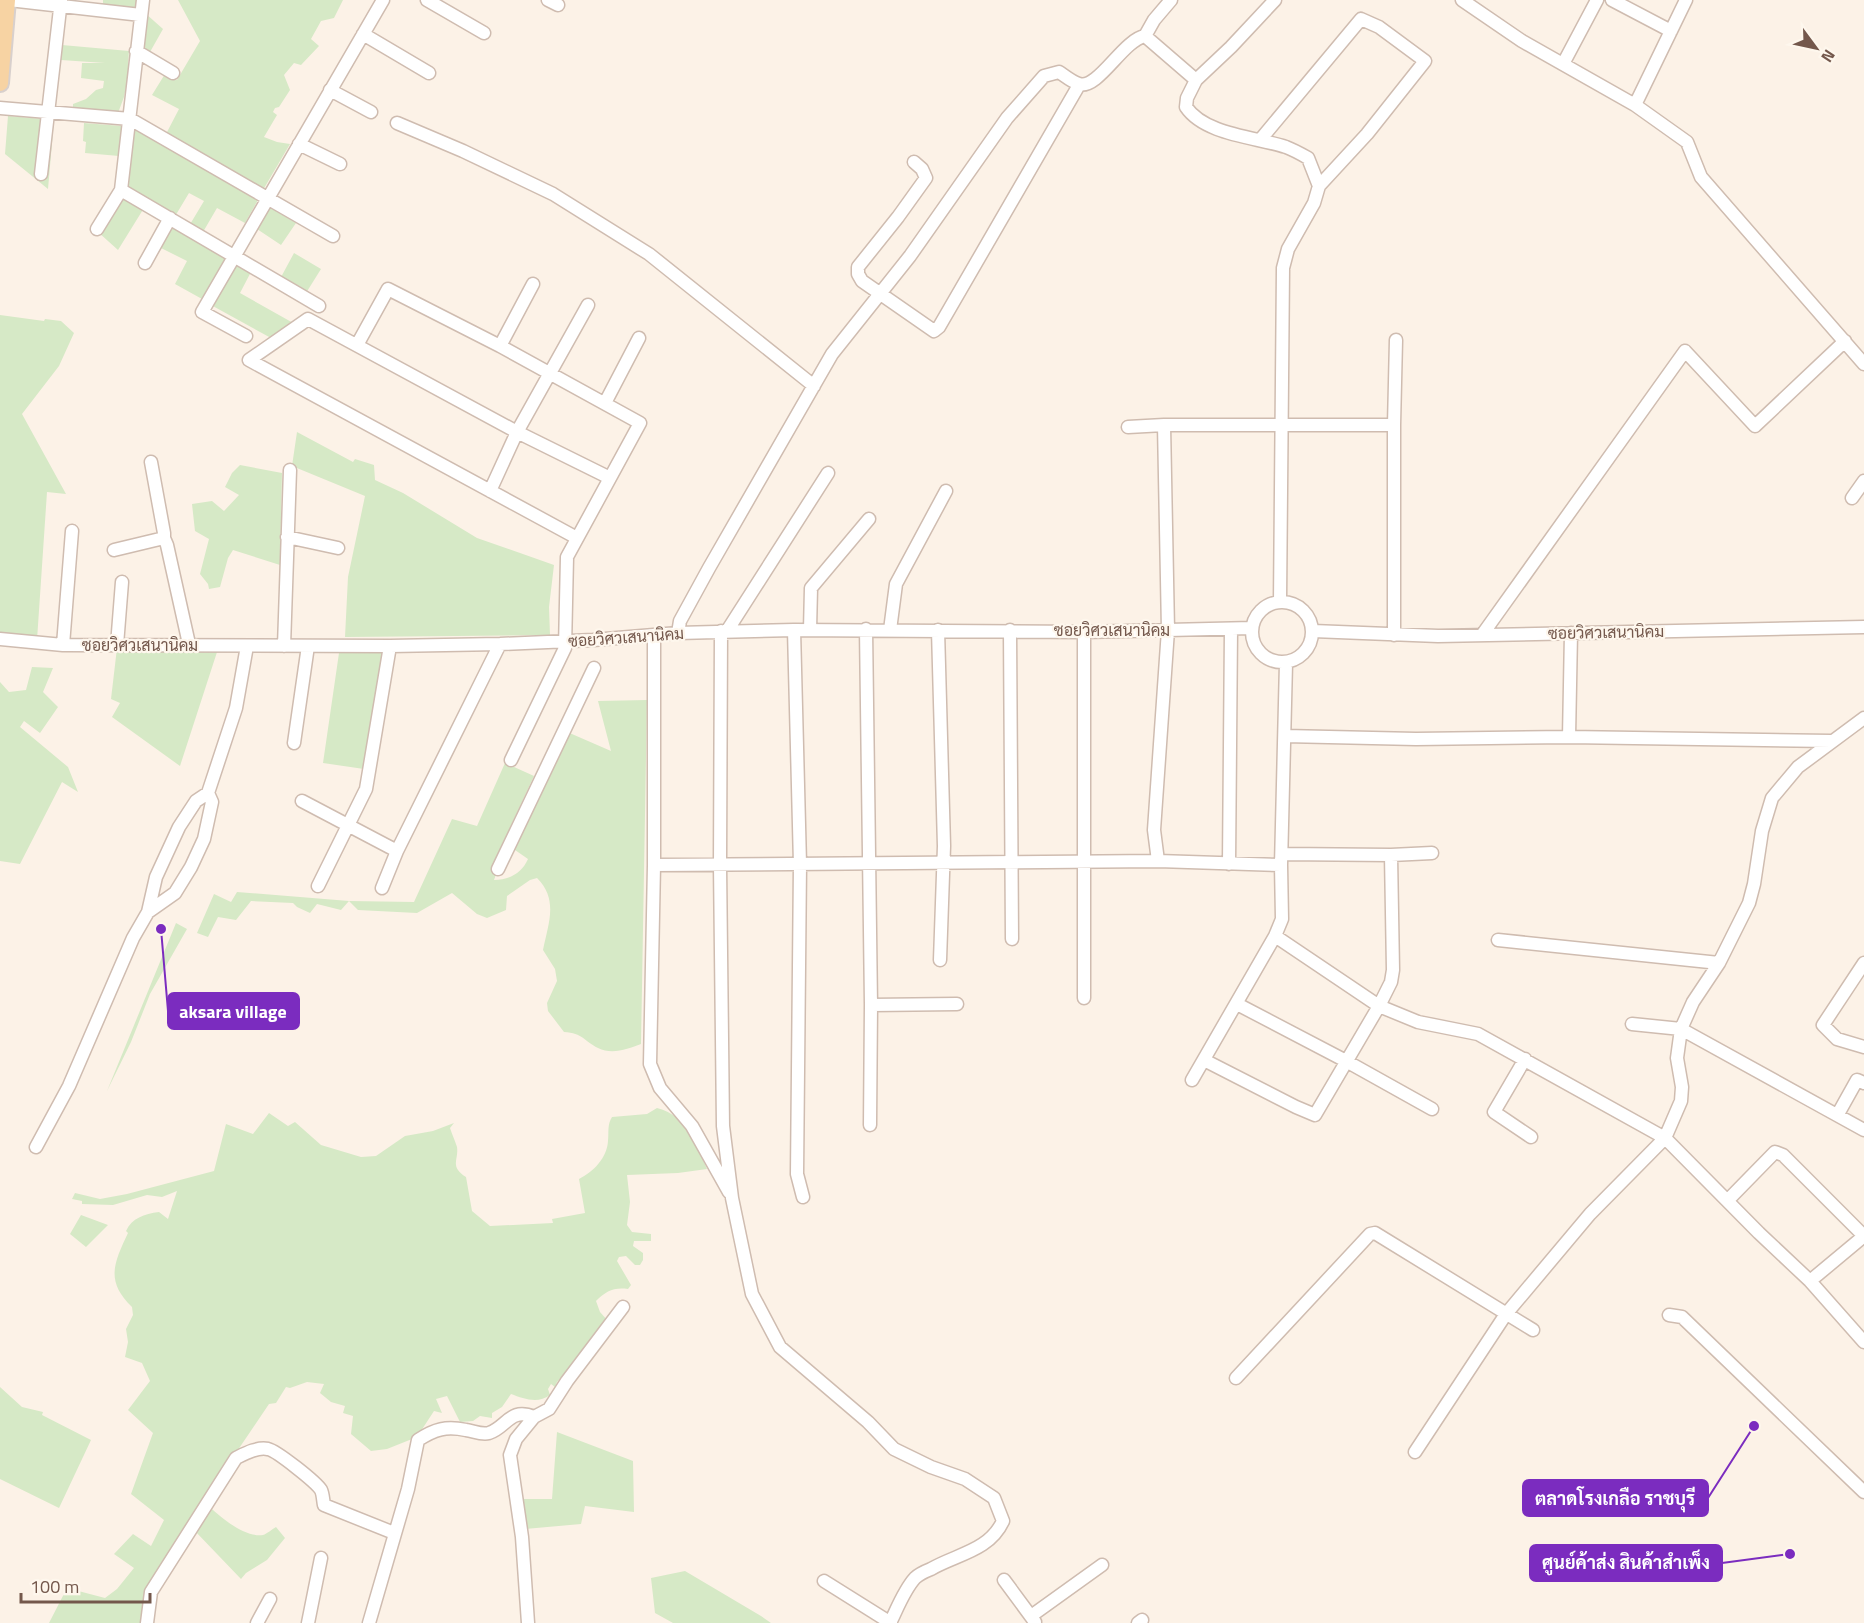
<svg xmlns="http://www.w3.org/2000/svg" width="1864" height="1623" viewBox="0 0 1864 1623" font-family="'Titillium Web',Sarabun,sans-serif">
	<rect width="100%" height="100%" fill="#fcf2e7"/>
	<path fill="#d6e9c6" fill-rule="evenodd" d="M103,0H138L137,5L132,9L103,6Z
		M178,0H343L334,18L321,21L311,39L319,46L301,65L294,63L284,75L290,90L279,107L275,108L273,112L277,115L264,137L277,142L290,144L263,190L166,134L179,109L152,95L165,74L177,80L200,41Z
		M145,13L163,29L150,52L142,47Z
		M62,45L129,51L128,64L130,66L124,97L118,113L73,109V104L86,99L96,90L103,88L104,81L81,78L82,63H105L61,60Z
		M8,116L54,120L48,189L5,154Z
		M84,123L122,126L119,156L85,153L86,142L83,141Z
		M133,126L258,200L245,223L217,208L203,232L189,226L204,201L189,193L174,218L125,187Z
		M123,195L144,208L118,250L98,232Z
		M269,207L296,223L281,245L257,229Z
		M173,226L227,256L202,299L175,284L187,261L161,248Z
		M294,253L321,269L306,293L280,279Z
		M237,261L252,270L240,293L295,324L271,338L211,305Z
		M0,315L44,321L45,319L61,321L74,333L59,366L22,414L66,494L47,492L37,640L0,636Z
		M297,432L353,462L355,459L374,465L375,480L403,493L477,538L554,565L549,607L550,635L345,637L348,577L365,496L292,466Z
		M240,465L282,473L280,565L233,550L228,558L220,587L209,589L208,584L200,574L209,539L195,531L192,504L212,501L224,511L239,495L225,487L232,473Z
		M117,648L218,649L180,766L112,717L120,703L111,699Z
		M383,652L364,769L323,763L339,653Z
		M32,667L53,668L43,692L58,707L40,733L24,721L20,727L68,767L78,792L62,782L20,864L0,861V682L9,692L26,690Z
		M647,700L641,1044C628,1049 612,1055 598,1048C584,1041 583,1033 564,1032L548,1011L547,1003L557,981L555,969L543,950C548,924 559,900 537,878L530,880L507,896L506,910L487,918L477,914L452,893L417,913L358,910L349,901L341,910L317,904L310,913L297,907L293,903L251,901L236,920L218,917L208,937L197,933L214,894L231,902L237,892L349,901L414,902L452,819L477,826L505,763L534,776L493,864L498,869L565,731L611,751L598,701ZM515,850L528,859C522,873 509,880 494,880L498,869H502Z
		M176,923L187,929L150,994L131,1042L107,1091Z
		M657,1108C689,1117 695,1142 707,1169L678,1173L627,1175L630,1202L627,1225L632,1232L651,1234V1241H634L633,1246L643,1253V1260L640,1265H635L626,1256L619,1257L617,1261L631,1285L628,1289C614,1287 606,1291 596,1301L600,1312L608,1321L576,1362L557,1382L555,1387L551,1384L548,1389L550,1395C538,1404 524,1399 511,1394L502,1407L492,1413V1418L480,1416L473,1421L460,1422L447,1396L436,1399L442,1413L434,1411L417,1437L387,1449L371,1451L351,1434L353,1416L343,1413L345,1406L331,1402L320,1393L324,1384L307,1382L290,1388L286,1387L276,1403L269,1404L181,1534L144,1592L143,1623H49L67,1588L105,1598L117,1589L134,1568L114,1554L133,1534L151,1546L164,1520L131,1494L153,1433L128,1410L150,1381L142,1363L125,1357L128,1342L126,1329L133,1315L132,1307C105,1281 114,1263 128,1233L126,1231C132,1218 144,1214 159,1212L168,1219L177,1191L162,1197L147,1195L113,1205L82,1204V1201L72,1199L75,1193L100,1199L127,1194L214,1171L226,1124L253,1134L269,1113L288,1126L295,1122L321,1145L361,1157L376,1156L405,1136L433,1131L454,1123L450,1128C452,1134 455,1141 457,1147C459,1160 449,1166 466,1177L472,1211L490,1226L553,1223L552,1219L585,1213L579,1179C593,1172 607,1158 608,1141C609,1132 607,1125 612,1117L647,1114Z
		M81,1215L108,1225L86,1247L70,1234Z
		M0,1387L22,1407L43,1412L42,1415L91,1440L59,1508L0,1479Z
		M557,1432L633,1461L634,1512L585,1506L581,1524L525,1529L522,1499H552Z
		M210,1507C221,1518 246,1538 263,1535C267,1534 272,1529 276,1527L285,1538L267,1560L246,1573L241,1579L194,1530Z
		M685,1571L761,1616L771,1623H673L655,1613L651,1578Z"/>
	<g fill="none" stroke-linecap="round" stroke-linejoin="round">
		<g stroke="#cfbcb0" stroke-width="15">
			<path id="minor" d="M9,0L141,15
				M427,0L484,33
				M548,0L558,5
				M1462,0L1522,41L1635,105L1687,142L1701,177L1864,364
				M1612,0L1671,31
				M363,34L429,73
				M1145,36L1154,20L1171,0
				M136,51L173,73
				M1563,64L1597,0
				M1196,80L1231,47L1275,0
				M330,90L371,112
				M1635,105L1686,0
				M0,108L130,119L333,236
				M397,123L463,151L553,194L649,254L814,386
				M1260,140L1361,19L1379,27L1425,61L1367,134L1319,186
				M299,144L340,164
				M914,162L922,169L926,178L898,217L858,267V274L862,281L934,331L939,327L1079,85
				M41,174L61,0
				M121,190L319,306
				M97,229L121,190L143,0
				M145,263L170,218
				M246,336L202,312L383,0
				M357,345L388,289L500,346L640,423L567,557L565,648L511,760
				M500,346L533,284
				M605,403L639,338
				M1394,425L1396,340
				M1128,427L1164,425H1394V635
				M151,462L164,533V538L167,545L189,644
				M490,491L517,432L588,305
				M1852,498L1864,481
				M287,537L338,548
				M577,538L249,360L308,319L517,432L610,478
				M114,550L164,538
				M1252 632a30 30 0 1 1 60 0a30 30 0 1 1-60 0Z
				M866,629L871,1005L870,1125
				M794,630L800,864L797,1174L803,1197
				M810,630L811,588L869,519
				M890,630L896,584L946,491
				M938,630L944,846L940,960
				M1010,630L1012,939
				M721,631L720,865L723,1126L732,1198L752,1294L780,1347L868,1422L894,1449L931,1467L965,1479L994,1498L1003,1521C989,1551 957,1554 931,1569C926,1571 919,1574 915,1578C904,1590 897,1609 890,1623
				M727,631L828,473
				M1313,631L1438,636L1864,627
				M678,633L680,621L709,568L832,354L910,256L1007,118L1044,76L1059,72C1065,76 1072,82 1079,84C1098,90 1123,40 1145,36L1196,80L1187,98L1186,107C1205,135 1256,137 1286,147C1294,150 1301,154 1308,158L1319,186L1314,203L1288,249L1283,268L1280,602
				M654,635V865L650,1064L660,1088L692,1126L729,1192
				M1482,635L1685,351L1755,426L1845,341
				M0,639L63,645L390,646L500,644L593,640L678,633L794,630L1084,632L1252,628
				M63,645L72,531
				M117,645L122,582
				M284,646L290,470
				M1285,736L1416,739L1569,737L1831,741
				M1569,737L1571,633
				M294,743L308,646
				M302,801L397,851L500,644
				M1282,854L1391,855L1432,853
				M1158,861L1154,830L1168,630L1164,425
				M1229,864L1231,629
				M654,865L1158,861L1281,865
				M498,869L594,668
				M318,886L366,789L390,646
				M382,888L397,851
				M148,912L175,893L191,867L204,839L212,802L208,793
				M1275,936L1379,1006L1418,1022L1478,1034L1665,1138L1759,1233L1810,1281L1864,1342
				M1498,940L1719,963
				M1864,963L1823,1025L1837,1039L1864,1047
				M1084,998V632
				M1237,1004L1346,1061L1432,1109
				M871,1005L957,1004
				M1632,1024L1681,1029L1864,1130
				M1525,1059L1494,1112L1531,1137
				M1204,1060L1296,1107L1315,1115L1379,1006L1391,982L1393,970L1391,855
				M1192,1080L1275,936L1282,919L1281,865L1286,663
				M1838,1114L1857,1080L1864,1083
				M36,1147L69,1086L133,938L148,912L156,877L179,827L196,801L208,793L236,708L247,646
				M1728,1200L1775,1152L1783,1155L1864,1236
				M1810,1281L1864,1236
				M1669,1315L1682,1317L1864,1492
				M1236,1378L1370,1234L1375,1233L1533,1330
				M1415,1452L1506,1314L1590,1214L1665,1138L1681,1101L1682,1087L1677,1058L1681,1029L1693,1002L1719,963L1749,903L1754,884L1762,831L1772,798L1798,767L1864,718
				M1004,1580L1035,1622
				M824,1581L891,1623
				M1031,1616L1102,1565
				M147,1623L151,1592L236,1458C246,1453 257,1447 268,1449C277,1451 316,1482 321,1490C323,1494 323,1500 324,1505L394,1533
				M257,1623L270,1599
				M308,1623L321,1558
				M369,1623L408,1489L418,1440C435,1429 446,1426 466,1430C474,1431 481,1435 489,1433C507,1427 510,1407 534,1417
				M528,1623L522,1537L510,1455L516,1439L534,1417L549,1409L567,1381L623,1307
				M1138,1623L1142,1620"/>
		</g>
		<g stroke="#d8d0cd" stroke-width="20">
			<path id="major" d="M0,83L7,0"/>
		</g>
		<use href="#minor" stroke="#fff" stroke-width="12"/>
		<use href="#major" stroke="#f7d3a3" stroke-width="16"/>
	</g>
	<g text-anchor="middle" stroke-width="4.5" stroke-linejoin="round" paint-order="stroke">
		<g font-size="16" fill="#74584c" stroke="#fef7ed">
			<text x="1112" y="636">ซอยวิศวเสนานิคม</text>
			<text transform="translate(1606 632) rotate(-1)" y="6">ซอยวิศวเสนานิคม</text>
			<text transform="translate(626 637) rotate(-4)" y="6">ซอยวิศวเสนานิคม</text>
			<text x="140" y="651">ซอยวิศวเสนานิคม</text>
		</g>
	</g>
	<path fill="none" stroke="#7b2cbf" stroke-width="2" d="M161 929L168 1011M1754 1426L1708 1498M1790 1554L1722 1563"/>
	<g fill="#7b2cbf" stroke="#fef7ed" stroke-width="2">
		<circle cx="161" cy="929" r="6"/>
		<circle cx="1754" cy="1426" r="6"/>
		<circle cx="1790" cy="1554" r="6"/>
	</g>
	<g fill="#7b2cbf" stroke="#7b2cbf" stroke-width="2">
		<rect x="168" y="993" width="131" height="36" rx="6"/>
		<rect x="1523" y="1480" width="185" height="36" rx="6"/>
		<rect x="1530" y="1545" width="192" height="36" rx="6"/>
	</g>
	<g font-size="18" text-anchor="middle" font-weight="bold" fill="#fff">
		<text x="233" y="1018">aksara village</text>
		<text x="1615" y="1505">ตลาดโรงเกลือ ราชบุรี</text>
		<text x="1626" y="1569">ศูนย์ค้าส่ง สินค้าสำเพ็ง</text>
	</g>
	<g transform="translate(1816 48) rotate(123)" stroke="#fef7ed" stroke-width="4.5" paint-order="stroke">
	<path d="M0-4.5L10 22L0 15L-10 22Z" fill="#74584c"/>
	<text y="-9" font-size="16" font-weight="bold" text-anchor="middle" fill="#74584c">N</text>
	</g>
	<path d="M21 1593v9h129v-9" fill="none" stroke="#74584c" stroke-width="3"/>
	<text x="30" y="1593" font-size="18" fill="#74584c" stroke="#fef7ed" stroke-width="4.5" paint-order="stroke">100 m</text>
</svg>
